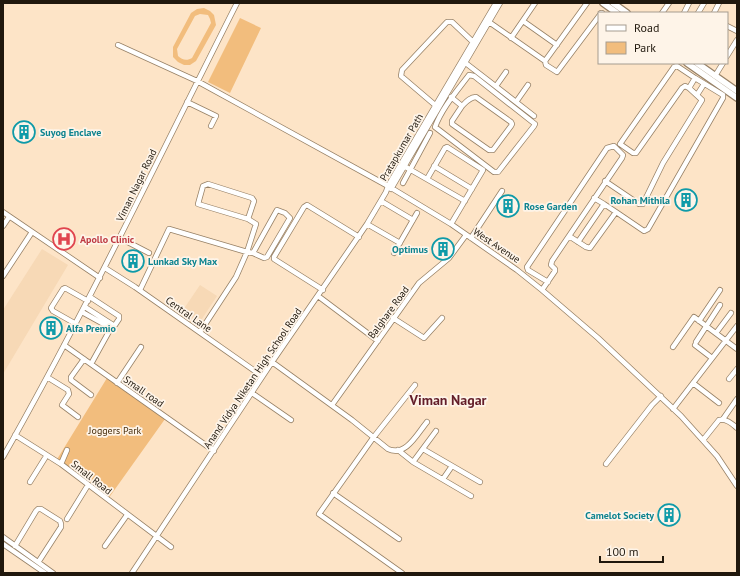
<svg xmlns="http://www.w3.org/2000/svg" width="740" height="576" viewBox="0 0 740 576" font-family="'PT Sans',sans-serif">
	<rect width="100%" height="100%" fill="#fde4c7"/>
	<path fill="#f7d9b6" d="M42,249L68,265L3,374V310Z
		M200,285L217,296L196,328L179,316Z"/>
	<path fill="#f2bd7d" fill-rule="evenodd" d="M204,8L210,11L214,15L216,25L196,61L190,65H184L178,62L173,57V47L191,13L197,9ZM200,14L208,15L210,19L211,23L192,58C187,61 182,60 178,56L177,49L195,16Z
		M240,18L261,28L230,93L208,82Z
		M107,378L165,419L108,499L56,461Z"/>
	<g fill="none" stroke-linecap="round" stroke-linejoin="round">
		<g stroke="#978166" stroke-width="6">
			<path id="minor" d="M601,13H602
				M662,13L669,3
				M684,13L689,3
				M698,13L704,3
				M714,13L719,3
				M523,21L557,45
				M489,22L545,61L546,65L557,72L599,16
				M727,26L737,31
				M511,38L535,3
				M118,45L197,81L388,186L451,224L517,270L542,290L598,338L681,416L717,456L737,486
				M727,56L737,40
				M463,61L534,116
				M545,61L587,3
				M677,66L695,78L689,88L685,86L682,88L636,153H633L620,144L674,67Z
				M469,75L474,76L535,124L534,126L498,172H494L435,127C442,108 457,91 469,75Z
				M715,76L723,63
				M496,86L506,72
				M697,95L704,84
				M451,97L462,106C466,102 470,97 476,97L511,122L512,124L511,126L493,150H489L452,124V121L462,106
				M187,102L216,116L211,126
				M516,102L528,85
				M435,105L401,76L402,70L447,22H452L473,42
				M404,166L465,201
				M434,166L472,189
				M427,179L445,148L447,147L483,170L451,224
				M605,181L639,204H643L663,163L702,100L689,88
				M403,183L430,133
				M391,189L500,3
				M381,201L413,220
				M604,204L616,212
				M3,212L100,278
				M367,224L400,243
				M3,226L9,217
				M569,236L586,247L590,248L616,212L641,229L644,231L648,229L723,98V95L695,78
				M120,238L149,253
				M471,238L502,191
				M578,242L604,204L594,198
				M394,253L417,213
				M105,268L135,287L262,376
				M3,276L32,232
				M140,290L169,229L247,252L253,253L264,258L267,257L290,218L285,213L277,210L253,253
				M323,290L274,259V257L304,207L307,205L359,237
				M542,290L555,271V269L551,265L552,261L622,158L623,155L614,146L607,148L527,267L528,270L548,282
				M318,296L378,341
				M85,307L113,325H115L119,319V316L90,297
				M82,312L111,328L91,364
				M393,318L424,338L442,318
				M699,321L720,290
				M76,324L53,311L51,308L63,289L65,288L88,301
				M200,332L236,277L247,252L256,224L248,219L198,204L203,186L208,184L252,198L254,201L248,219
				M716,333L731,313
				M696,342L720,305
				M64,345L214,451
				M695,345L712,358
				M673,347L694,317L737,349
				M84,359L71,377V380L91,395
				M272,362L352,420L388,449C406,457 417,434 427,422
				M47,377L68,390L69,394L62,405L78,417
				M729,379L737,369
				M117,383L141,347
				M693,383L719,403
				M252,393L291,420
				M332,405L419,283L449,258L466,235
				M673,409L737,326
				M723,419L737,399
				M15,435L61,464L171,547
				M703,440L719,420C727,419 731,423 737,428
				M423,449L480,482
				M398,450L413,462L436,431
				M3,457C87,309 160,155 237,3
				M413,462L471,496
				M61,464L67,450
				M606,464L652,405L661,396
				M443,479L452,466
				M30,482L45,458
				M333,493L399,539
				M67,519L88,485
				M3,537L53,573
				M3,544L45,573
				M15,546L36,511L38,509H41L60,521L61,524V527L39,561
				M105,546L127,515
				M132,573L272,362L367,224L386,192L388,186L496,3
				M402,573L319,514L373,438L415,385"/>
		</g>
		<g stroke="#978166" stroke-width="8">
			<path id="major" d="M603,3L617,13
				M613,3L627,13
				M687,63L737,98
				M697,63L737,91"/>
		</g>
		<use href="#minor" stroke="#fff" stroke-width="4.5"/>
		<use href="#major" stroke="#fff" stroke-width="5.5"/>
	</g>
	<defs>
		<g id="building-ring" transform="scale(1.15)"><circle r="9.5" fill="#fef4e8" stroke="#0f9aa8" stroke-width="1.5"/><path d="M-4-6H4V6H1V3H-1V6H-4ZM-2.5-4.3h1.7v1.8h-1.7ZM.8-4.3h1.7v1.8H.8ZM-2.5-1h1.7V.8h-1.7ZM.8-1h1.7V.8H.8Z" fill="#0f9aa8"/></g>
		<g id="hospital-ring" transform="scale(1.15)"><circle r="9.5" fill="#fef4e8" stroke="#e0444e" stroke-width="1.5"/><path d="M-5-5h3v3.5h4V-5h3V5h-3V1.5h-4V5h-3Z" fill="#e0444e"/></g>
	</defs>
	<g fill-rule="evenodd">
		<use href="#building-ring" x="24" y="132"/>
		<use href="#building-ring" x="686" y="200"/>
		<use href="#building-ring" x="508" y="206"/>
		<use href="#hospital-ring" x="64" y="239"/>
		<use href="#building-ring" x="443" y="249"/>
		<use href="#building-ring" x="133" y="261"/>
		<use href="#building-ring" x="51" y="328"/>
		<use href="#building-ring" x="669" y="515"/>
	</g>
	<g text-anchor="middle" stroke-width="3.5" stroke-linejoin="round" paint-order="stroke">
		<g font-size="10" font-weight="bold" fill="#0d838f" stroke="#fef4e8" text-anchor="start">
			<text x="40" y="136">Suyog Enclave</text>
			<text x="670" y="204" text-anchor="end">Rohan Mithila</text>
			<text x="524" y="210">Rose Garden</text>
			<text x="428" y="253" text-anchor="end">Optimus</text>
			<text x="148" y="265">Lunkad Sky Max</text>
			<text x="66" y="332">Alfa Premio</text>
			<text x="654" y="519" text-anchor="end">Camelot Society</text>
		</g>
		<g font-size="10" fill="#20180d" stroke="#fef4e8">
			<text transform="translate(401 147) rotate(-60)" y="4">Pratapkumar Path</text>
			<text transform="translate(136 185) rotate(-64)" y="4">Viman Nagar Road</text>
			<text transform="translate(497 245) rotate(34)" y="4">West Avenue</text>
			<text transform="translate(388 312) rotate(-54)" y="4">Balghare Road</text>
			<text transform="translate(189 314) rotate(35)" y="4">Central Lane</text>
			<text transform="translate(252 378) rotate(-56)" y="4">Anand Vidya Niketan High School Road</text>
			<text transform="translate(144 391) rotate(35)" y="4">Small road</text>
			<text transform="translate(92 477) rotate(38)" y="4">Small Road</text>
		</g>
		<g font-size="10" font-weight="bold" fill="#be3a42" stroke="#fef4e8" text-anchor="start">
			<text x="80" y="243">Apollo Clinic</text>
		</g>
		<g font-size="10" fill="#472e0c" stroke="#fef4e8">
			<text x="115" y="434">Joggers Park</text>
		</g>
		<g font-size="14" font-weight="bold" fill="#631e29" stroke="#fef4e8">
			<text x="448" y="405">Viman Nagar</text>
		</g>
	</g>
	<rect width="740" height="576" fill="none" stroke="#20180d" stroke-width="8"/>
	<rect x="598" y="12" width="130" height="52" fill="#fef4e8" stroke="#a59c90"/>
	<rect x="606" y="25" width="20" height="6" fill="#ffffff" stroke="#a59c90"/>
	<text x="634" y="32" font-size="12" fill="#20180d">Road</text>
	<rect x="606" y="42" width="20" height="12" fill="#f2bd7d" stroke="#a59c90"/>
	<text x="634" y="52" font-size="12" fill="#20180d">Park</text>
	<path d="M600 556v6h63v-6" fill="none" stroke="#20180d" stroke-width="2"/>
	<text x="606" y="556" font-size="12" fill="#20180d" stroke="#fef4e8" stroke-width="3" paint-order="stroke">100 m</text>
</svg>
